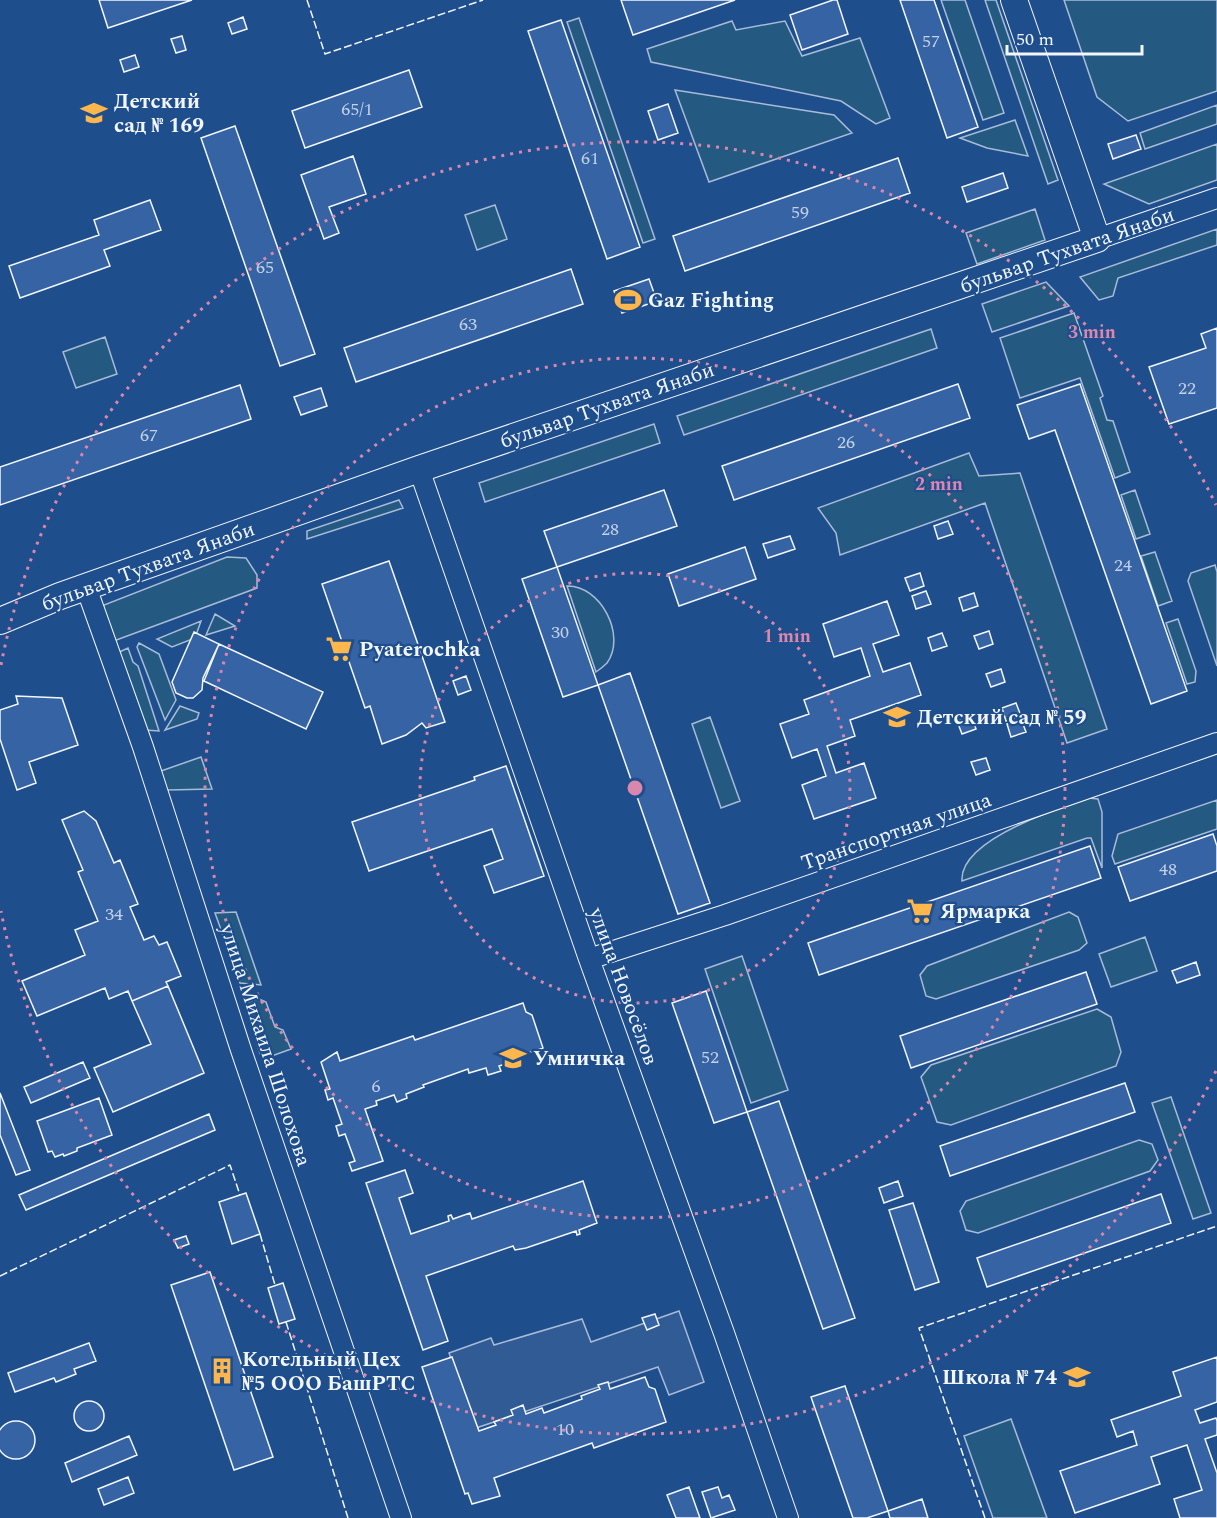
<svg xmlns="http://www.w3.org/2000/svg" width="1217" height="1518" viewBox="0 0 1217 1518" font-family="Spectral,serif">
	<rect width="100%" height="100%" fill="#1f4e8c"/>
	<path fill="#245a82" stroke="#a8bbd7" stroke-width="1.5" d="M941,0H965L1004,113L983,120Z
		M985,0H996L1058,180L1048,184Z
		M1064,0H1217V91L1128,121L1097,97Z
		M579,18L655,239L643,243L567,22Z
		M732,21L736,30L785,21L802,56L860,38L890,118L876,124L841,101L651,62L647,49Z
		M675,90L834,115L852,133L709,182Z
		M1217,105V124L1145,149L1140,133Z
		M1015,120L1028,156L987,148L960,138Z
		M1217,144V180L1149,204L1104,184Z
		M495,205L507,239L477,250L465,215Z
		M1035,209L1045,240L977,264L966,233Z
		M1217,229V245L1118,278L1113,296L1099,300L1080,277Z
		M1046,282L1069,306L992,332L982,304Z
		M1074,313L1103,396L1100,398L1107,420L1113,421L1130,472L1115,478L1080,378L1020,398L1000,338Z
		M931,329L937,348L684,435L677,416Z
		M105,337L117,374L76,388L63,352Z
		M654,424L660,443L485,502L479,483Z
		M969,453L979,476L1020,473L1107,729L1067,743L985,503L840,555L836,533L818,508Z
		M1135,490L1150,534L1136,539L1121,495Z
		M399,500L403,508L307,539V531Z
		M1155,552L1172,601L1158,606L1141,556Z
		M227,557L246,558L257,575V588L111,642L102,611L104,605Z
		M1215,565L1217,572V666L1188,581L1191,573Z
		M567,586C600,585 627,635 607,663C604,666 599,670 596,672Z
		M215,614L235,626L206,635Z
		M1178,619L1196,671L1195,682L1187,684L1166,623Z
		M201,621L195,638L172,647L157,639Z
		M139,643L159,654L176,700L165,720L137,647Z
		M128,648L133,662L138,666L159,731L145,730L115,654Z
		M180,706L199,713L197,719L165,730Z
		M710,717L740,801L721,808L692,724Z
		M201,757L212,789L167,790L161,771Z
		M1089,798L1098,799L1102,812V868L1091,838H1087L962,881C959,840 1058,808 1089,798Z
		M1217,800V829L1115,864L1112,856L1118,834Z
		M236,912L261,985L240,983L215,913Z
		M1069,912L1078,917L1087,943L1079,950L936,999L926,996L920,975L927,966Z
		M1145,937L1157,971L1111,987L1099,954Z
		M742,956L788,1090L751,1103L705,969Z
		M259,999L266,1002L275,1027L283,1030L291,1049L269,1057L260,1054L245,1003Z
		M1097,1009L1111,1017L1121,1052L1116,1066L951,1125L937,1122L921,1077L931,1065Z
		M1171,1097L1211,1213L1193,1219L1152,1103Z
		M1139,1140L1152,1144L1158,1160L1150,1171L978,1233L966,1230L960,1211L966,1201Z
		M1011,1419L1047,1518H993L964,1436Z"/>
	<path fill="#305b95" stroke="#a8bbd7" stroke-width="1.5" d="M679,1311L704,1382L669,1395L658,1367L476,1428L449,1353L491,1338L494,1345L582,1319L591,1342Z"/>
	<path fill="#3563a3" stroke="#f2f6ff" stroke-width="1.5" d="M99,0H192L108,28Z
		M621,0H735L633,35Z
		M833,0H837L848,34L802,50L790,15Z
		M900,0H934L978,127L947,138Z
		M243,17L247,29L232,34L228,23Z
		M561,20L640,247L607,259L528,31Z
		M182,36L186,50L176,53L171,39Z
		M135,55L139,67L124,72L120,60Z
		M409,70L422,107L305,148L292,111Z
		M668,104L678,133L658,140L648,111Z
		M235,126L315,354L280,366L201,138Z
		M1136,135L1141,149L1113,159L1108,144Z
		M353,156L366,194L329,207L339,233L324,239L301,175Z
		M898,158L910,193L685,271L673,236Z
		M1003,173L1008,188L967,202L962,187Z
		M150,200L161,230L104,250L110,266L20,298L9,266L99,235L94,220Z
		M571,269L583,304L356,382L344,348Z
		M649,279L657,301L622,313L614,291Z
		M1217,328V408L1169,424L1149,367L1206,348L1201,334Z
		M958,384L970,418L734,500L722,466Z
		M1080,384L1187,691L1151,704L1055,430L1029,439L1017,405Z
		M240,385L251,419L0,505V467Z
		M321,388L327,406L301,415L294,397Z
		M664,490L677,526L557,567L544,531Z
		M948,521L953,534L938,539L934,526Z
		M790,536L795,549L768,558L763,544Z
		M745,547L756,579L679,606L668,574Z
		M389,561L445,722L426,728L422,723L406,735L382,744L370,706L365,708L322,584Z
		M557,567L598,685L563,697L522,579Z
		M920,573L924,586L910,591L905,578Z
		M926,591L931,604L916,609L912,596Z
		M974,593L978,606L963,611L959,598Z
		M887,601L899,635L873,644L883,672L910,663L921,695L850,720L855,736L827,746L836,773L864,763L876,798L814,819L802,785L826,776L817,749L792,758L780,724L809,714L804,700L870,676L861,648L834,657L823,624Z
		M989,631L993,644L979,649L974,636Z
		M194,632L219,644L203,678L202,690L193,698H187L176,693L172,682Z
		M942,633L947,646L932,651L928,638Z
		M219,644L323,692L306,729L204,681Z
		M1001,669L1005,682L991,687L986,674Z
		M630,673L710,903L678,914L598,685Z
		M466,676L471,690L458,695L453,681Z
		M16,696L62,698L78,745L29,762L36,783L17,790L0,739V710L18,704Z
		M1016,703L1021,716L1006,721L1002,708Z
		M972,716L976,729L962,734L957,721Z
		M1021,719L1026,732L1011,737L1007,724Z
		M986,758L990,770L976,775L971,762Z
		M506,766L544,876L494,893L484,866L503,859L492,829L369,871L352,822L475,780L474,777Z
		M84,811L96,821L114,863L120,860L138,904L130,907L144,940L154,936L159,945L167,942L181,976L166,982L168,986L132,1001L128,991L109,999L105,988L37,1016L22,981L85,955L75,930L98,921L78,872L83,870L62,820Z
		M1213,834L1217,846V871L1130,901L1118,867Z
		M1090,846L1101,878L819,975L808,943Z
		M1196,962L1200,975L1177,983L1172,971Z
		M1086,972L1097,1004L911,1068L900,1036Z
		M168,986L204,1073L113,1112L94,1068L151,1044L132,1001Z
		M706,991L747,1112L714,1123L672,1003Z
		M523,1003L526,1012L532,1015L543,1048L517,1057L518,1060L499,1066L501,1071L488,1075L486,1068L469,1073L468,1069L423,1085L424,1087L406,1094L407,1098L397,1102L394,1095L376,1101L377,1105L365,1109L383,1161L352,1171L349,1163L355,1161L345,1134L339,1136L336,1126L342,1124L333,1098L328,1100L325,1090L330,1089L321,1062L337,1052L340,1061L413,1036L415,1040Z
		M83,1062L90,1078L31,1103L24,1087Z
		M1125,1083L1135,1112L950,1176L940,1146Z
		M0,1093L30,1170L16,1175L0,1135Z
		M99,1098L112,1135L77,1148V1151L64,1156L63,1154L55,1157L52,1151L48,1152L37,1121Z
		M779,1101L855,1318L823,1329L747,1112Z
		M209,1114L215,1130L26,1210L19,1195Z
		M405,1170L413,1193L399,1198L411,1234L449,1221L448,1216L451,1215L453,1219L470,1213L472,1219L583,1181L597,1223L579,1230L580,1234L577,1235L576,1231L526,1248L515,1250L513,1246L426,1276L448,1341L423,1350L366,1183Z
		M898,1181L903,1196L884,1203L879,1188Z
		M246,1193L260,1234L232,1244L219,1202Z
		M1161,1194L1171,1223L987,1287L977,1258Z
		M913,1203L939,1282L915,1290L889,1210Z
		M186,1236L189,1244L178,1248L174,1240Z
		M210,1272L273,1457L234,1470L171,1285Z
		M283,1283L295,1319L279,1324L268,1288Z
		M655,1314L659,1325L647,1330L642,1318Z
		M89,1343L96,1361L74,1369L76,1374L56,1382L54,1378L15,1392L8,1373Z
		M452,1357L479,1431L496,1425L494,1422L513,1415L511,1410L523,1405L526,1414L542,1408L544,1413L582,1399L581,1396L600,1389L598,1385L608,1382L610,1389L645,1377L649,1387L655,1389L666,1422L594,1448L592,1443L494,1478L500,1496L472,1504L468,1493L465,1494L422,1367Z
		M1217,1357V1402L1195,1410L1200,1423L1216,1418L1217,1421V1435L1205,1439L1217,1473V1518H1180L1174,1499L1202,1490L1187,1445L1151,1457L1160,1484L1075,1513L1060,1471L1137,1445L1133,1431L1117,1437L1111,1420L1181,1396L1173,1372Z
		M845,1386L888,1511L867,1518H853L811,1397Z
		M74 1416a15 15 0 1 1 30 0a15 15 0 1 1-30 0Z
		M-3 1440a19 19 0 1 1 38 0a19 19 0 1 1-38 0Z
		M129,1436L137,1455L72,1482L65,1463Z
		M128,1477L134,1493L104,1505L98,1489Z
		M689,1487L700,1518H676L667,1495Z
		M718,1487L722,1498L729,1495L735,1510L711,1518L702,1492Z
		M922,1499L928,1518H890L888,1511Z"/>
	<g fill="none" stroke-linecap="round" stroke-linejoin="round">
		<g stroke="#f2f6ff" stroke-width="22">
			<path id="minor" d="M1097,239L1217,198
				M419,469L589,959L724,1333L788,1518
				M86,587L143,747L241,1050L401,1518
				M589,959L725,915L1217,743"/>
		</g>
		<g stroke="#f2f6ff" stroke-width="28">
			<path id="major" d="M0,621L60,596L419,469L1097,239L1014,0"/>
		</g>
		<use href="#minor" stroke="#1f4e8c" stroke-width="20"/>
		<use href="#major" stroke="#1f4e8c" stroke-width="26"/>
		<path stroke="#f2f6ff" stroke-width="1.5" stroke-dasharray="8 3" stroke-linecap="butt" d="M307,0L325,54L483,0
			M260,1234L275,1285
			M0,1276L230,1165L240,1195
			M286,1322L348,1518
			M985,1518L919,1328L1217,1226"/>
	</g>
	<g fill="none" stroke="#da87ad" stroke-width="3" stroke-dasharray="3 6">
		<circle cx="635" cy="788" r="215"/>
		<circle cx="635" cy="788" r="430"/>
		<path d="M1216 1071A646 646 0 0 1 1 911M1 665A646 646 0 0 1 1216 505"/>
	</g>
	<defs>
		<g id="school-bare" transform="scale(2.07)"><path d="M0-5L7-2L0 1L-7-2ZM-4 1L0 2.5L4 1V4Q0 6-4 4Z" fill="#ffb74d" stroke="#1f4e8c" stroke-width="2.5" paint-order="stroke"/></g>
		<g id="stadium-bare" transform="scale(2.07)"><path d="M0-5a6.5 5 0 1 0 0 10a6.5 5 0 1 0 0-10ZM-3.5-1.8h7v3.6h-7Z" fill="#ffb74d" stroke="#1f4e8c" stroke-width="2.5" paint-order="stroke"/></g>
		<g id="supermarket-bare" transform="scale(2.07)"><path d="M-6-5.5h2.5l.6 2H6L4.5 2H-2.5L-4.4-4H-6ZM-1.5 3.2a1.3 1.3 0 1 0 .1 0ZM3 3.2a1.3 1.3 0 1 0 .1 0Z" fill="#ffb74d" stroke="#1f4e8c" stroke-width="2.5" paint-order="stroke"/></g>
		<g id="building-bare" transform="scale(2.07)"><path d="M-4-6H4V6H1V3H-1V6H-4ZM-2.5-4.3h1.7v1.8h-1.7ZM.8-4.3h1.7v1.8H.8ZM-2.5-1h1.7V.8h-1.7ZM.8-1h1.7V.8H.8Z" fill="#ffb74d" stroke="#1f4e8c" stroke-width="2.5" paint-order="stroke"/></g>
	</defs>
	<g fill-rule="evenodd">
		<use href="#school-bare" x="94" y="113"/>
		<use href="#stadium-bare" x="628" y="300"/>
		<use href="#supermarket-bare" x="339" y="649"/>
		<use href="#school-bare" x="897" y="717"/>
		<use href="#supermarket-bare" x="920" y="911"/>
		<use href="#school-bare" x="513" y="1058"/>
		<use href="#building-bare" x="222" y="1371"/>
		<use href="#school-bare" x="1077" y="1377"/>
	</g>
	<g text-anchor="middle" stroke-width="4.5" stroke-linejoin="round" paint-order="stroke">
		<g font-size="18" fill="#c3d1e8">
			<text x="931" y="47">57</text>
			<text x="357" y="115">65/1</text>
			<text x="590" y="164">61</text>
			<text x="800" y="218">59</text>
			<text x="265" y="273">65</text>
			<text x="468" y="330">63</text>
			<text x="1187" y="394">22</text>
			<text x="149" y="441">67</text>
			<text x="846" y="448">26</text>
			<text x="610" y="535">28</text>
			<text x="1123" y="571">24</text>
			<text x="560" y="638">30</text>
			<text x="1168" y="875">48</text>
			<text x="114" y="920">34</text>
			<text x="710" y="1063">52</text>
			<text x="376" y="1092">6</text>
			<text x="565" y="1435">10</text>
		</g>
		<g font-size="21" font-weight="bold" fill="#f2f6ff" stroke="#1f4e8c" text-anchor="start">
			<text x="114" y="108">Детский<tspan x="114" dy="24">сад № 169</tspan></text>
			<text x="648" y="307">Gaz Fighting</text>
			<text x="359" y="656">Pyaterochka</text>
			<text x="917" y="724">Детский сад № 59</text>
			<text x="940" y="918">Ярмарка</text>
			<text x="533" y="1065">Умничка</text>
			<text x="242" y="1366">Котельный Цех<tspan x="242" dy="24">№5 ООО БашРТС</tspan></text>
			<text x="1057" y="1384" text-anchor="end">Школа № 74</text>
		</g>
		<g font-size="21" fill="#f2f6ff" stroke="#1f4e8c">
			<text transform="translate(1067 250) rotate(-19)" y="7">бульвар Тухвата Янаби</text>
			<text transform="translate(607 405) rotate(-19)" y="7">бульвар Тухвата Янаби</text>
			<text transform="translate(148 566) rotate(-20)" y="7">бульвар Тухвата Янаби</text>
			<text transform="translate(896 831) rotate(-19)" y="7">Транспортная улица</text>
			<text transform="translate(624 986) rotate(70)" y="7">улица Новосёлов</text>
			<text transform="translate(266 1045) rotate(72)" y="7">улица Михаила Шолохова</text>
		</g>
	</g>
	<circle cx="635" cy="788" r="9" fill="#da87ad" stroke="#1f4e8c" stroke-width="3"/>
	<g font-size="18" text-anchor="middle" font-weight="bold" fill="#da87ad" stroke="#1f4e8c" stroke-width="4.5" stroke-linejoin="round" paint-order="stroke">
		<text x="1092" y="338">3 min</text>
		<text x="939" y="490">2 min</text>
		<text x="787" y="642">1 min</text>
	</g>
	<path d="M1007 45v9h135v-9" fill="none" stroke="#f2f6ff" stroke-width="3"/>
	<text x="1016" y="45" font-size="18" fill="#f2f6ff" stroke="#1f4e8c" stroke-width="4.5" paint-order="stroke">50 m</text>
</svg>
